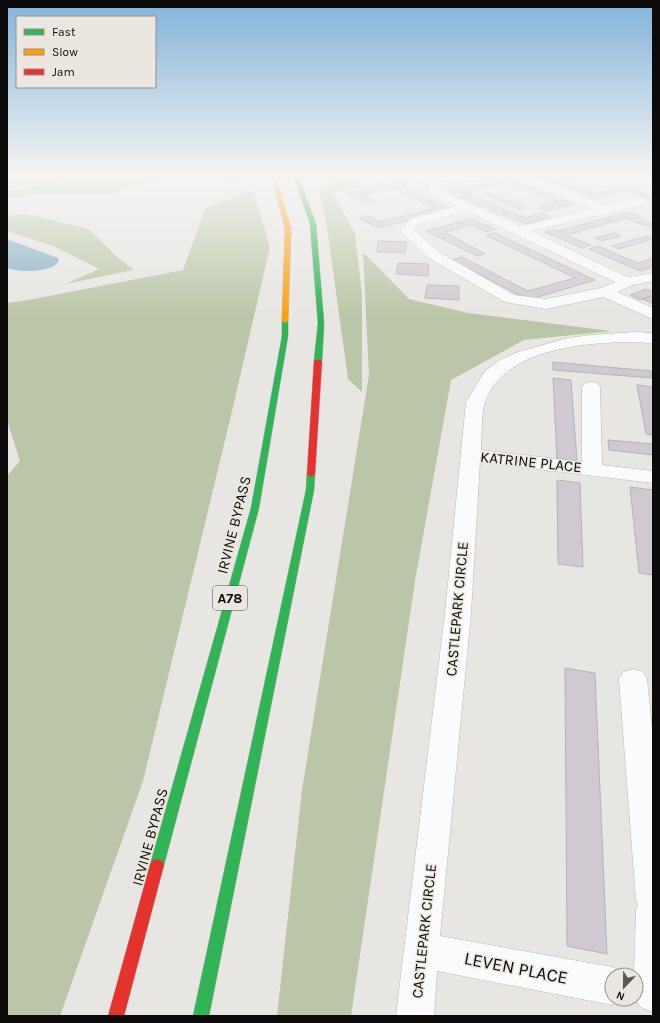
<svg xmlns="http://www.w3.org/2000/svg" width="660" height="1023" viewBox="0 0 660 1023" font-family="Karla,sans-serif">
	<rect width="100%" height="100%" fill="#e8e6e3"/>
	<path fill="#d6dec9" d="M7,173H112L7,191Z"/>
	<path fill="#bac6a7" d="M112,173H181L155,178L114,194H36L7,198V191Z
		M203,173H256L232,178Z
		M341,173L365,186L333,193L355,234L362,295V392L348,379L326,220L319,192Z
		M253,190L270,247L233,407L143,781L60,1016H7V476L20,461L7,420V303L23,301L183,270L205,209Z
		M25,214L89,229L117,257L134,270L65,284L99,269L53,246L7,231V216Z
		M363,252L409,299L468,313L611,331L524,340L451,380L415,581L351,1016H277L302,790L369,375Z"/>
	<path fill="#86b2c6" d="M7,239L58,258L59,260C55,273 18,273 7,268Z"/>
	<path fill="#d1c9d1" stroke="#b5b3b3" d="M556,173H568L577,176L561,180L596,193L624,186L653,196V200L625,190L594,198L545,179L561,175Z
		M509,178L518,181H515L573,204L547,211L538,207L556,202L506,183L465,193L525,218L542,213L550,217L526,224L446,191L456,188L460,189Z
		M398,182L405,186H401L453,210L378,228L359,218L369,216L380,222L436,208L392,188L362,195L377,202L368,204L347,194Z
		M491,193L526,208L519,209L485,194Z
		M628,212L639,216L636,217L653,224V229L626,218L566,235L591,245L582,248L545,232L554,230L558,231Z
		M472,219L495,229L486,232L471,225L445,232L485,254L477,256L426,231Z
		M495,233L595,280L528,300L452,260L462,257L528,291L575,278L486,235Z
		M615,233L621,236L602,241L595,238Z
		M647,236L653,239L619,249L612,246Z
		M378,241L407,242L405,253L377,252Z
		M598,246L638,263L653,258V267L640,271L589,249Z
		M398,263L429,264L428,276L396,274Z
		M427,285L459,286V300L425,298Z
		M647,289L653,292V296L640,300L630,295Z
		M651,296L653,298V304L643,299Z
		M553,362L651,371L652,378L553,370Z
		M553,378L571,380L577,461L557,459Z
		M637,385L653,387V435L646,434Z
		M608,440L653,444V455L609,450Z
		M557,480L580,483L583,567L558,564Z
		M630,487L653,490V575L639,573Z
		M565,668L595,673L607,954L567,946Z"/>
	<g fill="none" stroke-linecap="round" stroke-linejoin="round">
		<g stroke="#bbb9b7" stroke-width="1">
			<path id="street" d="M371,173H385L391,178L389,180H381Z
				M420,173H432V175L506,173L504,175L479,180L436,181L440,190L520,226L593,209L512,175L510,173H525L606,206L642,197L646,198L648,201L646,204L531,231L623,275L629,277L653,273V281L633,285L617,292L653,308V319L603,297L546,309L505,302L429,258L400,231L411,218L457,206L431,194ZM467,211L615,282L601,288L546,299L514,295L439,252L414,230L419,224Z
				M635,332L653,333V343C602,340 505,344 485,402C481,411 482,439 481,450L582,462V387L585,383L591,382L597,383L600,387L602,465L653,471V483L480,462L471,613L440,936L612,967L625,973L626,975H612V999H625L612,1005L437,971L434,1016H396L445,613L466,402L485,371L500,360L518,352L568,338L591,335Z
				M633,669L643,672L647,679L653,738L652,1012L639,1006L636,999V975H634L636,909L638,904L636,900L619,679L623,672Z"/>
		</g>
		<g stroke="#b3b2ba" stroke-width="1">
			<path id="fast" d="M293,173H297L316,224L324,323L322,361L318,363L314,361L318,323L310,224Z
				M285,319L288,321V336L259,508L164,865L162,869L157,871L152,869L150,865L251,508L282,336V321Z
				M311,471L315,474L314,490L209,1016H193L306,490L307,474Z"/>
		</g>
		<g stroke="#b3b2ba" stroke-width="1">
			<path id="slow" d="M271,173H275L291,229L288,321L285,323L282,321L285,229Z"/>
		</g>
		<g stroke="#b3b2ba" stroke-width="1">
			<path id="jam" d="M318,359L322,361L315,474L311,477L307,474L314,361Z
				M157,859L162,861L164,865L124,1016H108L150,865L152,861Z"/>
		</g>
		<use href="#street" fill="#fcfbfb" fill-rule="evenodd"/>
		<use href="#fast" fill="#30b455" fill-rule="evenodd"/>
		<use href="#slow" fill="#ff9f0a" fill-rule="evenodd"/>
		<use href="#jam" fill="#e5322d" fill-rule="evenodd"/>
	</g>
	<linearGradient id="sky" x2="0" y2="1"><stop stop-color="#81b3da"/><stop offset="0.55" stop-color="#f5f4f2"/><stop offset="1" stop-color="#f5f4f2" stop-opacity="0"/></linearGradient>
	<rect width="660" height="316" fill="url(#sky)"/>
	<g text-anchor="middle" stroke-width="3" stroke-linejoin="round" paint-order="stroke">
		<rect fill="#ebe7e0" stroke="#4f4d4a" stroke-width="1" x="213" y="586" width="34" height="24" rx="3"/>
		<g font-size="14" font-weight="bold" fill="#0c0b09">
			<text x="230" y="603">A78</text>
		</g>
		<g font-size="15" fill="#0c0b09" stroke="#ebe7e0">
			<text transform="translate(531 462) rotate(6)" y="5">KATRINE PLACE</text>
			<text transform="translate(234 525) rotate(-76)" y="5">IRVINE BYPASS</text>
			<text transform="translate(457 609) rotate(-85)" y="5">CASTLEPARK CIRCLE</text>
			<text transform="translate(150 837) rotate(-75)" y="5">IRVINE BYPASS</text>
			<text transform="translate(424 931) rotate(-84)" y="5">CASTLEPARK CIRCLE</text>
		</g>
		<g font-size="18" fill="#0c0b09" stroke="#ebe7e0">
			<text transform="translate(516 968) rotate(11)" y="6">LEVEN PLACE</text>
		</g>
	</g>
	<rect width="660" height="1023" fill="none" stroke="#0c0b09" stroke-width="16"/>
	<rect x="16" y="16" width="140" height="72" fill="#ebe7e0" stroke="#928f8a"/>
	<rect x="24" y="29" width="20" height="6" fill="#30b455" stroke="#928f8a"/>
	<text x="52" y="36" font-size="12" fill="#0c0b09">Fast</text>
	<rect x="24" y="49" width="20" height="6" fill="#ff9f0a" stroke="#928f8a"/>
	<text x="52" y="56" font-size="12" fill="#0c0b09">Slow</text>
	<rect x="24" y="69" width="20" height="6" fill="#e5322d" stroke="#928f8a"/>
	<text x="52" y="76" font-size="12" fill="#0c0b09">Jam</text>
	<g transform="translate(624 987) rotate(202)"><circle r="19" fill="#ebe7e0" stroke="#928f8a"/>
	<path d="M0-3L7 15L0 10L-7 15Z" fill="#595855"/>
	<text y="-6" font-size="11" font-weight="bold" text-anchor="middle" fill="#0c0b09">N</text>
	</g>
</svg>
